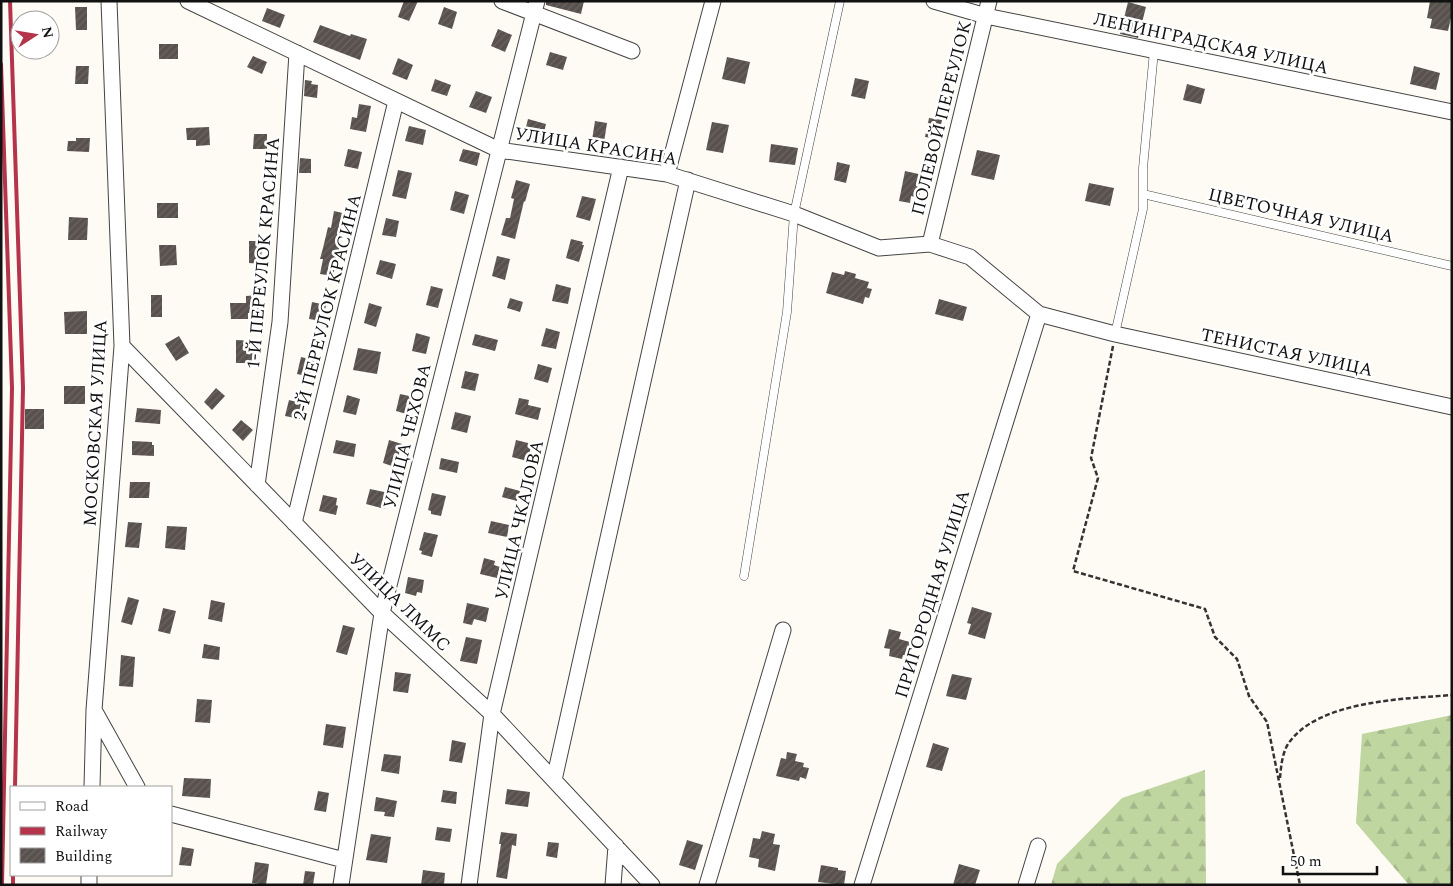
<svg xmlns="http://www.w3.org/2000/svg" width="1453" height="886" viewBox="0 0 1453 886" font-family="Spectral,serif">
	<defs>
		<pattern id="forest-firs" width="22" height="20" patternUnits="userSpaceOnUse" patternTransform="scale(1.25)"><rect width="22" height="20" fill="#c0d6a1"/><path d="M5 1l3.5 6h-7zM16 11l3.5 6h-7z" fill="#a4b78a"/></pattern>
		<pattern id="building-hatch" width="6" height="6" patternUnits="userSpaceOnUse" patternTransform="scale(1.25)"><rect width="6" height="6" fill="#58514e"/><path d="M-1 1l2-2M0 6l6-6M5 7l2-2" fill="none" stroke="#6b6663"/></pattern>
	</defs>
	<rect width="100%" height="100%" fill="#fefbf5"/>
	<path fill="url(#forest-firs)" d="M1452,715V885H1409L1356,823L1362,734Z
		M1205,770L1206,885H1051L1057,864L1122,798Z"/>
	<path fill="url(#building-hatch)" d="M404,1H418L409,21L398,17Z
		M546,1H584L581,14L546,5Z
		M1430,1H1452V13L1448,31L1430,28L1432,19L1427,18Z
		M1128,2L1146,7L1138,38L1120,34Z
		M75,7H87V30H76Z
		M444,7L457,12L452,29L438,24Z
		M267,8L285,15L280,28L262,21Z
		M320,25L350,36L351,34L367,39L360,60L313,42Z
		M498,29L512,35L505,52L491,46Z
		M159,44H178V59H159Z
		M550,52L567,57L563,70L546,65Z
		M253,56L267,62L262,74L247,67Z
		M727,57L750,62L745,84L722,79Z
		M398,58L413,65L407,80L392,74Z
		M76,66H89L88,84H75Z
		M1414,66L1440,73L1436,90L1410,84Z
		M855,78L869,81L865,99L851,96Z
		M435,79L451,85L447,96L431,91Z
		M305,80L312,81L311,84L318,85L317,98L304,96Z
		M1187,84L1205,89L1201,104L1183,100Z
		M476,91L492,97L486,113L469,107Z
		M359,104L371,106L366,132L350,129L352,117L357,118Z
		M929,118L942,120L938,139L925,137Z
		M528,119L546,124L543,136L525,131Z
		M595,121L607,123L604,142L592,140Z
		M712,122L729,125L723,153L706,150Z
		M409,126L426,130L423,145L405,141Z
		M209,127L210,145L196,146V140H187L186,128Z
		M254,134H267V149H253Z
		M76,138H90L89,152L67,151L68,141H76Z
		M771,144L798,148L795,165L769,162Z
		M348,149L362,152L358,169L344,166Z
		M463,149L480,153L477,166L459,161Z
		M977,150L1000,155L994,180L971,175Z
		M300,158L311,159V173H299Z
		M837,162L850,165L846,183L834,180Z
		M398,170L412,173L406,199L392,196Z
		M905,171L923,175L919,198L911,196L910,203L899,201Z
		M516,180L530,184L525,202L524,201L515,239L501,235L506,218H510L514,199L511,198Z
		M1089,183L1114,188L1110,206L1085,201Z
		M455,191L469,195L464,214L450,210Z
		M582,196L596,199L590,221L576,217Z
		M157,203H178V218H157Z
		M334,211L347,214L333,276L320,274L323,259H320L323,248L328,227L331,228Z
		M69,217L88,218L87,240H68Z
		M386,218L399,221L396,237L382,235Z
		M571,239L583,242L582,245H584L579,262L566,258Z
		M249,241H262L261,264L249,263Z
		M159,245H176L177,265L160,266Z
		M497,256L510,259L505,280L492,276Z
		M380,260L396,264L392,279L376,274Z
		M845,271L856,274L855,278L869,282L867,288L872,289L869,298L865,297L863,304L826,293L832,272L844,275Z
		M556,284L571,288L568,304L552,301Z
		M431,286L443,289L438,308L426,305Z
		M151,295H162V317H151Z
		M258,295L259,313H248V319H231L230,303H246V296Z
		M510,298L523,302L520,312L507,308Z
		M939,299L967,307L963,321L935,314Z
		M312,302L326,305L323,321L309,319Z
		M369,303L382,307L376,327L364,323Z
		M87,311V334H65L64,312Z
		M546,328L560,332L556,349L541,346Z
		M416,333L430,337L426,354L412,351Z
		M475,334L498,340L495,351L472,345Z
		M179,336L189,353L176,361L165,344Z
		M236,340L258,341V363H236Z
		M358,348L381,352L377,374L353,370Z
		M301,357L314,360L310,377L297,374Z
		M538,364L552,368L548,383L534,379Z
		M465,371L479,374L475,391L461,388Z
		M64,386H85V404H64Z
		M216,388L225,396L212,410L204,402Z
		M400,394L414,397L410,415L396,411Z
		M347,395L360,399L356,415L343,412Z
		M519,398L529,400L528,405L541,408L538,420L515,414Z
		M289,400L304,404L300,419L285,416Z
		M137,408L161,410L160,424L135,422Z
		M25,409H44V429H25Z
		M455,412L471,416L467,433L451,429Z
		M241,420L253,430L243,441L232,430Z
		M336,440L356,444L354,457L333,453Z
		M389,440L402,444L395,467L383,463Z
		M516,440L532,444L527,461L512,457Z
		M132,441L152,442V445H154V456L132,455Z
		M441,458L459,462L457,473L439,469Z
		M130,482H150L149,498H129Z
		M505,487L520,491L517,501L502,497Z
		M370,489L389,493L385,509L366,504Z
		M432,493L446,496L441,516L431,514V511L428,510Z
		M323,495L337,498L336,505L338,506L336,515L319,511Z
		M491,521L509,525L507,537L488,533Z
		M128,522L142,523L139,548L125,547Z
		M167,526L187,527L185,550L165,548Z
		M424,532L438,535L432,557L421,554L422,551L419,550Z
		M484,558L495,561L494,565L500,567L497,578L480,574Z
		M408,577L424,580L422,593L417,592L416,596L405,593Z
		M128,597L139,600L132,625L121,622Z
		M211,600L225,603L222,622L208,619Z
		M467,603L489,608L486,622L474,619L472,625L463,623Z
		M972,607L992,613L985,639L968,634L971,624L967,623Z
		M163,608L176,611L170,634L158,631Z
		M343,625L355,628L347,655L336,652Z
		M889,629L901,632L899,639L910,642L907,656L903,655L902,659L889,656L890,649L884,648Z
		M466,637L482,640L477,664L460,661Z
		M204,644L220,647L219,660L202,658Z
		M121,655L135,657L133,687L119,686Z
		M395,672L411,674L408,693L393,691Z
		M952,674L972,678L966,700L946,696Z
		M197,699L212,700L210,723L195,722Z
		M326,724L346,727L343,748L323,745Z
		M452,740L466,743L462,763L449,761Z
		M933,743L949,748L942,771L926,767Z
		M787,752L797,754L795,761L804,763L803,767L809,768L806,779L800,777L799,781L776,776L781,758L786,759Z
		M384,754L401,756L399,774L381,771Z
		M184,778L211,779L210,798L182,796Z
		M507,789L530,792L528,807L505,804Z
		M443,790L457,792L456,804L441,802Z
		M318,791L329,793L326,812L314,810Z
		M376,797L397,801L394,817L384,816L385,812L374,811Z
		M437,827L452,829L450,842L435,840Z
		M762,831L775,834L773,844L780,845L775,871L758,867L759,859L749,857L753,838L760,839Z
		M501,832L517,834L516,846L512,845L507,879L496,877L501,844H499Z
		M371,834L391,837L387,863L366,860Z
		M687,840L703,845L695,870L679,865Z
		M548,842L559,843L557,858L546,856Z
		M182,847L194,849L191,866L179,865Z
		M255,862L269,864L266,885L252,883Z
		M959,864L980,870L975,885H953Z
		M821,865L838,868V870L846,871L844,885L818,882Z
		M423,870L445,873L444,885H421Z
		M305,871L315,872L313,885H303Z"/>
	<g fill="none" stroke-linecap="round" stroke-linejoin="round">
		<g stroke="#444" stroke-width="9">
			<path id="lane" d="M1143,194L1452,266
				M1115,334L1143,209V168L1154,51
				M744,576L787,312L794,214L840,1"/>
		</g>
		<g stroke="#444" stroke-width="17">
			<path id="street" d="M188,1L499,150L667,174L794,214L879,248L930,244L970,257L1039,314L1115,334L1452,407
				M502,1L632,51
				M934,1L986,16L1452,112
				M667,174L713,1
				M930,244L989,1
				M122,346L382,613L492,714L652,885
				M257,485L280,322L297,53
				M294,523L396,101
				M94,710L137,787
				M554,780L688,180
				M92,787L94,710L122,346L109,1
				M171,814L344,860
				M89,885V875
				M341,885L382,613L537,1
				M469,885L492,714L621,167
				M613,885L616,846
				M707,885L783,630
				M862,885L1039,314
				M1026,885L1038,846"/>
		</g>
		<path stroke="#333" stroke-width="2.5" stroke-dasharray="5 2.5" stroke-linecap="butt" d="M1113,346L1091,458L1098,478L1073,571L1205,609L1215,637L1237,659L1249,696L1267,722L1300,885
			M1280,778C1281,767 1282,754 1288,744C1318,700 1404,699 1452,695"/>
		<use href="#lane" stroke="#fff" stroke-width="8"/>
		<use href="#street" stroke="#fff" stroke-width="15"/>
		<path stroke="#b5344b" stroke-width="4" d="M10,1L23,388L15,787
			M1,64L12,388L2,885
			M13,885V875"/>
	</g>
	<g text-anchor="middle" stroke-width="5" stroke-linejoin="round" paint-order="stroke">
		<g font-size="18" fill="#111" stroke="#fff">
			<text transform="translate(1211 43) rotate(12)" y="6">ЛЕНИНГРАДСКАЯ УЛИЦА</text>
			<text transform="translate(941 118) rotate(-76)" y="6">ПОЛЕВОЙ ПЕРЕУЛОК</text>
			<text transform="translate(596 146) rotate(9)" y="6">УЛИЦА КРАСИНА</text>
			<text transform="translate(1301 215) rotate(13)" y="6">ЦВЕТОЧНАЯ УЛИЦА</text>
			<text transform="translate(263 253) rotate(-85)" y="6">1-Й ПЕРЕУЛОК КРАСИНА</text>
			<text transform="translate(327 307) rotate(-76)" y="6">2-Й ПЕРЕУЛОК КРАСИНА</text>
			<text transform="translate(1287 352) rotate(12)" y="6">ТЕНИСТАЯ УЛИЦА</text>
			<text transform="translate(95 423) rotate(-87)" y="6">МОСКОВСКАЯ УЛИЦА</text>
			<text transform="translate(407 436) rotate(-76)" y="6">УЛИЦА ЧЕХОВА</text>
			<text transform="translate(519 520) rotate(-77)" y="6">УЛИЦА ЧКАЛОВА</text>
			<text transform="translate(932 594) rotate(-73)" y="6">ПРИГОРОДНАЯ УЛИЦА</text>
			<text transform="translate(400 602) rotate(44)" y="6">УЛИЦА ЛММС</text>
		</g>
	</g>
	<rect width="1453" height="886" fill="none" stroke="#111111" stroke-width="5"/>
	<rect x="10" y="786" width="162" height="90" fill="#ffffff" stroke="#a0a0a0"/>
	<rect x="20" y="802" width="25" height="8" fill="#ffffff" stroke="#a0a0a0"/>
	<text x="55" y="811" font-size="15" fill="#111111">Road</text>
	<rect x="20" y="827" width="25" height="8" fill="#b5344b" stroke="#a0a0a0"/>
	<text x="55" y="836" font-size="15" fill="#111111">Railway</text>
	<rect x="20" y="848" width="25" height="15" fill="url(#building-hatch)" stroke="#a0a0a0"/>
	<text x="55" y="861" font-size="15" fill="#111111">Building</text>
	<g transform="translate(35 35) rotate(78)"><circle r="24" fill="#ffffff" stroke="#a0a0a0"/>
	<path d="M0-4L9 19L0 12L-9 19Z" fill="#b5344b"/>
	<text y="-8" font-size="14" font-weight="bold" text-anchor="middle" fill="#111111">N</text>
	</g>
	<path d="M1283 866v8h94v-8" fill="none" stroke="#111111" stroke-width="2.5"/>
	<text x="1290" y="866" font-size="15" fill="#111111" stroke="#ffffff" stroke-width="4" paint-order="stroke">50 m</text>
</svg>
